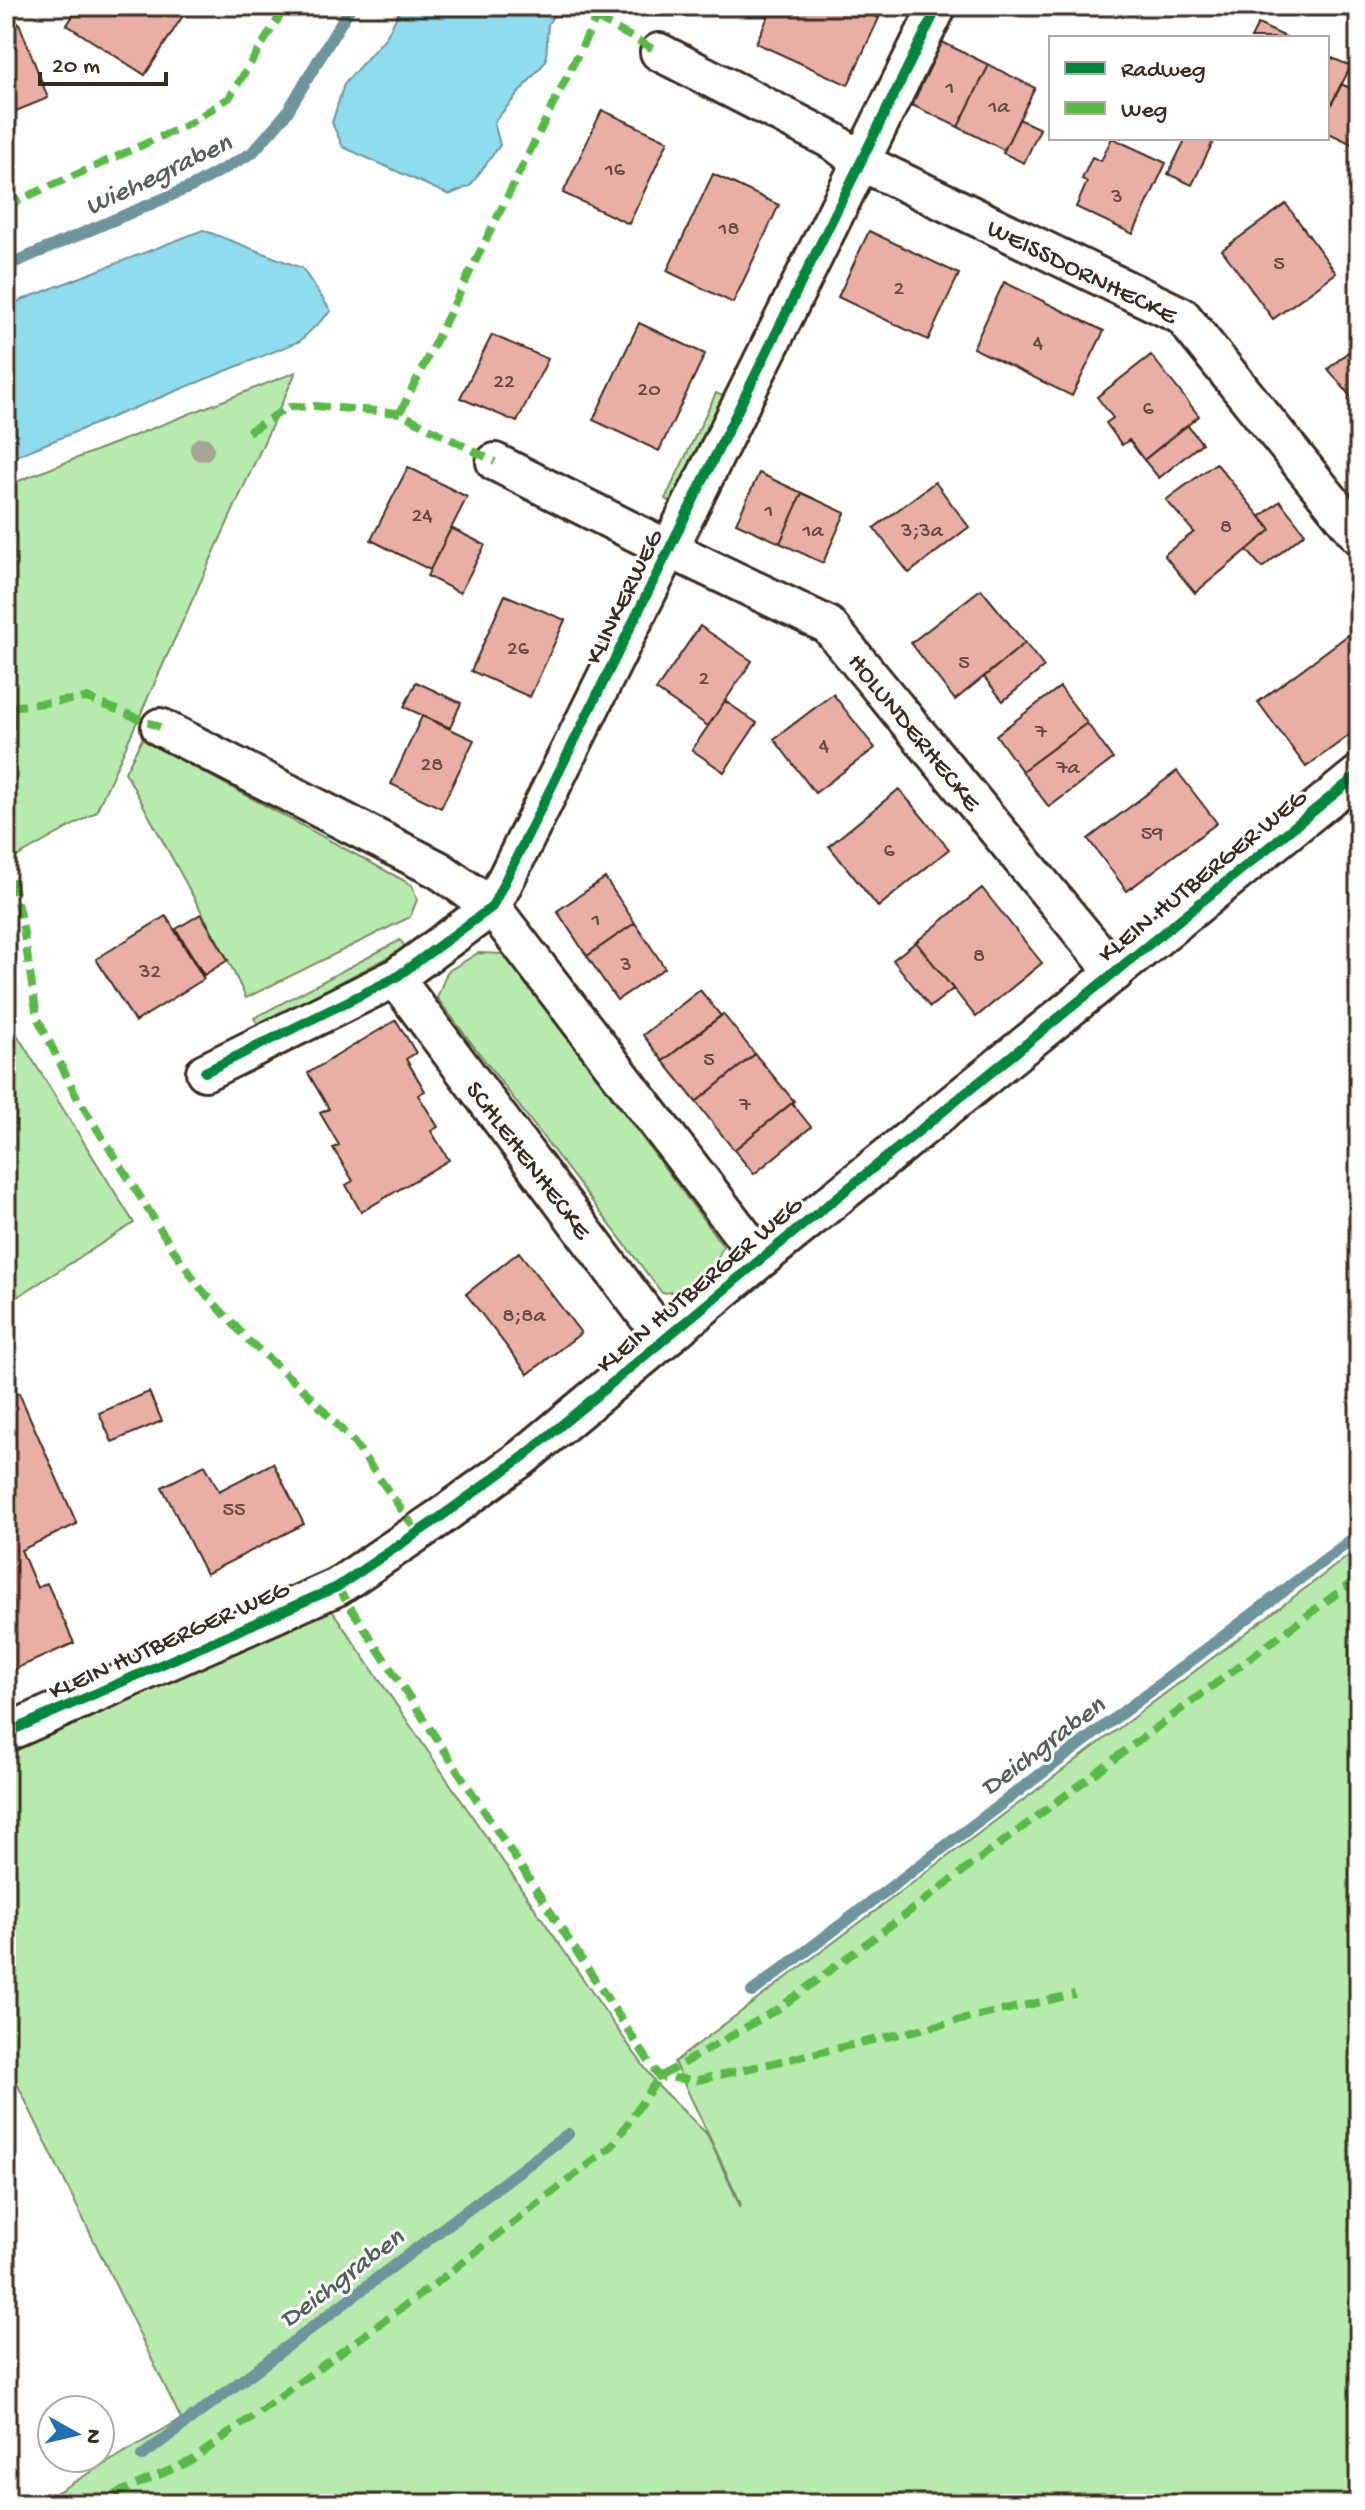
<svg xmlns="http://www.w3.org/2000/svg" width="1365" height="2510" viewBox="0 0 1365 2510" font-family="'Gochi Hand',sans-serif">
  <rect width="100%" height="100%" fill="#fff"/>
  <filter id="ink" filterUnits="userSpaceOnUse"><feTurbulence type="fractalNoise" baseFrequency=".0125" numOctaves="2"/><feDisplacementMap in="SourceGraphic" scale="16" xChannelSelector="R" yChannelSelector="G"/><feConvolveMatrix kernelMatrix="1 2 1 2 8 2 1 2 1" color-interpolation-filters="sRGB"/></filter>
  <g filter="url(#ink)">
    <path fill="#b7ebad" stroke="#798a66" stroke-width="2" d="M 296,372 L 96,812 L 6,863 L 6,486 Z
      M 716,393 L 727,398 L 675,504 L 665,499 Z
      M 142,739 L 412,885 L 417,900 L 410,917 L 246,998 L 228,960 L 125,772 Z
      M 400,940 L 406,948 L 259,1025 L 254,1018 Z
      M 478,953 L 505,954 L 723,1246 C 710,1280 699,1291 662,1293 L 437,998 L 447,972 Z
      M 6,1017 L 134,1223 L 6,1304 Z
      M 1359,1548 L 1359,2504 L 37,2504 L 181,2419 L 6,2061 L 6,1741 L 329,1606 L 613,2023 L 658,2086 L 707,2134 L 740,2206 L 741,2204 L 674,2062 Z"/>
    <path fill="#8fdcee" stroke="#6d959b" stroke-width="2" d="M 402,6 L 559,6 L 548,24 L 546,61 L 494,122 L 500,145 L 470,186 L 449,195 L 343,147 L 332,123 L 344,84 L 386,37 Z
      M 203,230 L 302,268 L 331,311 L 300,341 L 6,460 L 6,306 Z"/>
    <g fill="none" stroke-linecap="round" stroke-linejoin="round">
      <path stroke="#6d959b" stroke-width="12" d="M 6,266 L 193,186 L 252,153 L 286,114 L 351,6
        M 752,1992 L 1359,1534
        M 142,2456 L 568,2134"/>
    </g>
    <path fill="#e9afa5" stroke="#3b2a1e" stroke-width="2" d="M 79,6 L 189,6 L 145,75 L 67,25 Z
      M 773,6 L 854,6 L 879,18 L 848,85 L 756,43 Z
      M 19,23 L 48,98 L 6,115 L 6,29 Z
      M 1258,24 L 1288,38 L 1251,38 Z
      M 942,42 L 989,65 L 958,127 L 912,105 Z
      M 1327,56 L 1351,66 L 1327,113 Z
      M 989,65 L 1035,88 L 1004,150 L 958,127 Z
      M 1341,84 L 1359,92 L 1359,135 L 1354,145 L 1327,132 L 1327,113 Z
      M 602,110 L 668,141 L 629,224 L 563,193 Z
      M 1019,119 L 1040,129 L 1024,163 L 1003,153 Z
      M 1112,138 L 1166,163 L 1133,234 L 1076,207 L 1087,182 L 1082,179 L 1092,157 L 1101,161 Z
      M 1186,138 L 1215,138 L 1192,185 L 1168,174 Z
      M 713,174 L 779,205 L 733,303 L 667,271 Z
      M 1286,204 L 1336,273 L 1273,319 L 1222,250 Z
      M 869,231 L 959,274 L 928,340 L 838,297 Z
      M 1004,282 L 1104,331 L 1072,396 L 973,348 Z
      M 639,323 L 705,354 L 659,451 L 593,420 Z
      M 492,335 L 548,359 L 517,422 L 460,398 Z
      M 1359,343 L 1359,407 L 1328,369 Z
      M 1151,355 L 1199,416 L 1144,460 L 1129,440 L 1122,445 L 1106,423 L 1113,418 L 1097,397 Z
      M 1187,425 L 1202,443 L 1159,478 L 1144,460 Z
      M 1216,463 L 1271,530 L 1195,593 L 1164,555 L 1194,532 L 1166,500 Z
      M 408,467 L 467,497 L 430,570 L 371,540 Z
      M 759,473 L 802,493 L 780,543 L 736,523 Z
      M 935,482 L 969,527 L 909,573 L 874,528 Z
      M 802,493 L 845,513 L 823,563 L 780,543 Z
      M 1280,501 L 1305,533 L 1262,568 L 1247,550 L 1271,530 L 1260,517 Z
      M 451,528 L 485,545 L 460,593 L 427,576 Z
      M 981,589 L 1025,643 L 955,700 L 911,643 Z
      M 505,595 L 565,620 L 530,697 L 471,671 Z
      M 700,626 L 752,661 L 708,726 L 656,690 Z
      M 1351,633 L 1359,644 L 1359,728 L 1306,767 L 1258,702 Z
      M 1025,643 L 1044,667 L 1003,701 L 984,677 Z
      M 416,682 L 461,703 L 450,728 L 404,707 Z
      M 1060,687 L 1087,723 L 1022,771 L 996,735 Z
      M 833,694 L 875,748 L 815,793 L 774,739 Z
      M 725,701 L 757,723 L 724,772 L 692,750 Z
      M 422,716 L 474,740 L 441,808 L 391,784 Z
      M 1087,723 L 1113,759 L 1049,807 L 1022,771 Z
      M 1177,771 L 1217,823 L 1127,891 L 1088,839 Z
      M 899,789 L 949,849 L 878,907 L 829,846 Z
      M 605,878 L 635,923 L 587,956 L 557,911 Z
      M 982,888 L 1042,963 L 976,1017 L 916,942 Z
      M 201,914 L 228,960 L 204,975 L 176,929 Z
      M 166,916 L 204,979 L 135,1022 L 96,959 Z
      M 635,923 L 665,968 L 617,1000 L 587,956 Z
      M 916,942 L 953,989 L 930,1007 L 893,960 Z
      M 700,990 L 721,1016 L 663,1061 L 643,1035 Z
      M 723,1014 L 755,1054 L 696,1102 L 663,1061 Z
      M 396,1020 L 416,1053 L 406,1059 L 425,1091 L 418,1095 L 438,1127 L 431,1131 L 449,1160 L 361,1212 L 346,1185 L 353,1181 L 333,1148 L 339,1145 L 320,1113 L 329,1109 L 308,1073 Z
      M 755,1054 L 794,1101 L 734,1150 L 696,1102 Z
      M 792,1103 L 811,1127 L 754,1174 L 734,1150 Z
      M 519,1252 L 581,1333 L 528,1374 L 466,1294 Z
      M 149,1392 L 162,1421 L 112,1442 L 99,1413 Z
      M 19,1393 L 77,1524 L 21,1550 L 37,1588 L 47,1583 L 74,1643 L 6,1673 L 6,1398 Z
      M 273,1463 L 304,1524 L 206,1574 L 162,1487 L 205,1465 L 219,1491 Z"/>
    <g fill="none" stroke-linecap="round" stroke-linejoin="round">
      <defs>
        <path id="street" d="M 659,52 L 833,141 L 861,162 L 1182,316 L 1359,536
          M 495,462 L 638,534 L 828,625 L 1115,973
          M 160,727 L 439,870 L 492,907 L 761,1259
          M 395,978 L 664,1339
          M 205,1072 L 395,978 L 492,907 L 938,6
          M 6,1733 L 337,1587 L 439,1518 L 523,1457 L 761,1259 L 1359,774"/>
      </defs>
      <use href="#street" stroke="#3b2a1e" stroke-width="42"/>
      <use href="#street" stroke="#fff" stroke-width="36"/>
      <path stroke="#58b947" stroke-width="8" stroke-dasharray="16 8" stroke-linecap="butt" d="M 596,18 L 659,52
        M 6,206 L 185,126 L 229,98 L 286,6
        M 400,413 L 602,6
        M 248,432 L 289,407 L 315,406 L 400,413 L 495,462
        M 6,689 L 13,723 L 6,758
        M 9,707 L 87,698 L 160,727
        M 6,855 L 23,928 L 37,1017 L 77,1097 L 173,1249 L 201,1289 L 250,1342 L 307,1393 L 355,1444 L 418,1533
        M 337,1587 L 659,2077 L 698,2080 L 1075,1994
        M 92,2504 L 191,2461 L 436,2283 L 613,2145 L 659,2077 L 778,2009 L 1359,1577"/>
      <defs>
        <path id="cycleway" d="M 205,1072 L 395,978 L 492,907 L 938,6
          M 6,1733 L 337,1587 L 439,1518 L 523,1457 L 761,1259 L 1359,774"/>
      </defs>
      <use href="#cycleway" stroke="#fff" stroke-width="15"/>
      <use href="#cycleway" stroke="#00873e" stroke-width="10"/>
    </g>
    <circle fill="#a4a497" cx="202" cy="449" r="12"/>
  </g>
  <g text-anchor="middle" stroke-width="6" stroke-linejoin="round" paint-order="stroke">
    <g font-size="22" fill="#664b40">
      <text x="950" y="93">1</text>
      <text x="999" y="112">1a</text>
      <text x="615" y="175">16</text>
      <text x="1117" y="202">3</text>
      <text x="729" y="234">18</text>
      <text x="1279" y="269">5</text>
      <text x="899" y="294">2</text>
      <text x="1038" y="348">4</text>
      <text x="504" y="387">22</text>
      <text x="649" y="395">20</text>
      <text x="1148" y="414">6</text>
      <text x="769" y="516">1</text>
      <text x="422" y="521">24</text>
      <text x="1226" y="532">8</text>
      <text x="813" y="536">1a</text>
      <text x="922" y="536">3;3a</text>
      <text x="518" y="654">26</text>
      <text x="964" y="668">5</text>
      <text x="704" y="684">2</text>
      <text x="1041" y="737">7</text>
      <text x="824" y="751">4</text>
      <text x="432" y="770">28</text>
      <text x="1068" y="773">7a</text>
      <text x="1152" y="839">59</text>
      <text x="889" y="856">6</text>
      <text x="596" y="925">1</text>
      <text x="979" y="961">8</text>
      <text x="626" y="970">3</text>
      <text x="150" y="977">32</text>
      <text x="709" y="1065">5</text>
      <text x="745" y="1110">7</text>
      <text x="524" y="1321">8;8a</text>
      <text x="234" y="1515">55</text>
    </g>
    <g font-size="26" fill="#3b2a1e" stroke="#fff">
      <text transform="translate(1083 270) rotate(26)" y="9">WEISSDORNHECKE</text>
      <text transform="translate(622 596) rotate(-64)" y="9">KLINKERWEG</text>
      <text transform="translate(916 731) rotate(51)" y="9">HOLUNDERHECKE</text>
      <text transform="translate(1201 874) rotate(-39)" y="9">KLEIN HUTBERGER WEG</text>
      <text transform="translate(530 1159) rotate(53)" y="9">SCHLEHENHECKE</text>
      <text transform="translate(698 1283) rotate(-40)" y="9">KLEIN HUTBERGER WEG</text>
      <text transform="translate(168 1638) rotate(-24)" y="9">KLEIN HUTBERGER WEG</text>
    </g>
    <g font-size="28" font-style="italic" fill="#545f5c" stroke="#fff">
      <text transform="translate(157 172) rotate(-25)" y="10">Wiehegraben</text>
      <text transform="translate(1041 1744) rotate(-37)" y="10">Deichgraben</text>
      <text transform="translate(340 2276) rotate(-37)" y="10">Deichgraben</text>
    </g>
  </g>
  <rect width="1365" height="2510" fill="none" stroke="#fff" stroke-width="32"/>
  <rect x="16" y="16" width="1333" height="2478" fill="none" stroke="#3b2a1e" stroke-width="3" filter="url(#ink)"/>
  <rect x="1049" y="36" width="280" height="104" fill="#ffffff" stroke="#b1aaa5" stroke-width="2"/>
  <rect x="1065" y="62" width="40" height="12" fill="#00873e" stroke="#b1aaa5" stroke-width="2"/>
  <text x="1121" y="76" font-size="24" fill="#3b2a1e">Radweg</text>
  <rect x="1065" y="102" width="40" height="12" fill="#58b947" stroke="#b1aaa5" stroke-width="2"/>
  <text x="1121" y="116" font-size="24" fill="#3b2a1e">Weg</text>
  <g transform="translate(76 2434) rotate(98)"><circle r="38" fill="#ffffff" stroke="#b1aaa5" stroke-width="2"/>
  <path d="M0-6L14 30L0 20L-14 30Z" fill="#1f6fb2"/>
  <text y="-12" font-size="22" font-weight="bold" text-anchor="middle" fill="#3b2a1e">N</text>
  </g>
  <path d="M40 72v12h126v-12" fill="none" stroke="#3b2a1e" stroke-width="4"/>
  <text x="52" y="72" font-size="24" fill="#3b2a1e" stroke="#ffffff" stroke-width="6" paint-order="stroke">20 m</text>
</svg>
